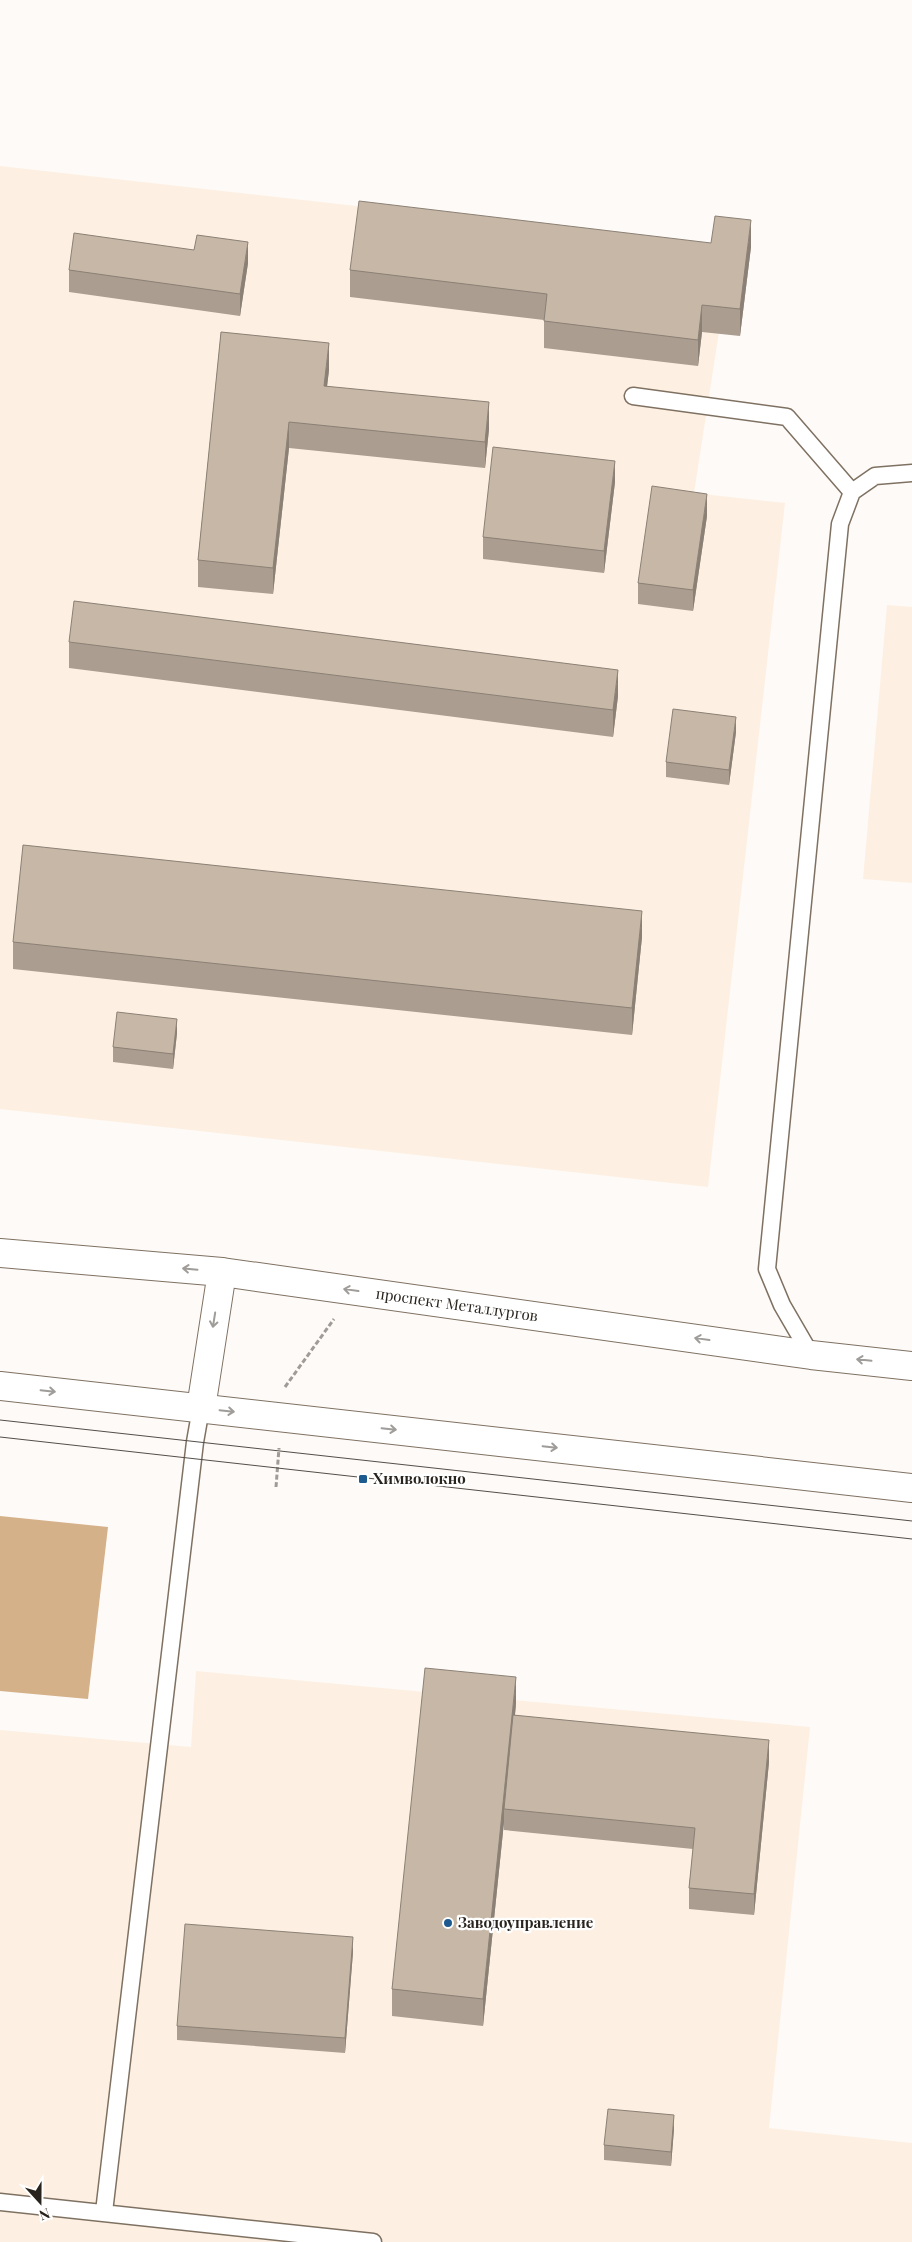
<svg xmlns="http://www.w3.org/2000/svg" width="912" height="2242" viewBox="0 0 912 2242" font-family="'Playfair Display',serif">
  <rect width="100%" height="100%" fill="#fefaf7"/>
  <path fill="#fdf0e2" d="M 0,166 L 732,248 L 694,493 L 785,503 L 708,1187 L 0,1109 Z
    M 887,605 L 912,607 L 912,883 L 863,879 Z
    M 196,1671 L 810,1727 L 769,2128 L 912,2143 L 912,2242 L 0,2242 L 0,1730 L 191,1747 Z"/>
  <path fill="#d5b18a" d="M 0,1516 L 108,1527 L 88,1699 L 0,1691 Z"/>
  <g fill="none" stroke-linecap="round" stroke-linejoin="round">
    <defs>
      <path id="service" d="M 633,396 L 787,417 L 852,492
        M 811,1355 L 782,1305 L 767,1269 L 840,524 L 852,492 L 875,476 L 912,473
        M 0,2202 L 373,2242
        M 104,2212 L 195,1442 L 201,1408"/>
      <g id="tertiary">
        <path id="s1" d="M 0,1253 L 222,1272 L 811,1355 L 912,1366"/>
        <path d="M 0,1386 L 912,1488"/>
        <path d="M 201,1408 L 222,1272"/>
      </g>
    </defs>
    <use href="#service" stroke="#7f7162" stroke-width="19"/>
    <use href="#tertiary" stroke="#7f7162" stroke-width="30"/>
    <path stroke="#a09b97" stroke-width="3" stroke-dasharray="5 2.5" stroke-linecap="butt" d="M 285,1387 L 334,1319
      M 276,1487 L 279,1448"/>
    <use href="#service" stroke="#fff" stroke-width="16"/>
    <use href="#tertiary" stroke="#fff" stroke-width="28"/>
    <path stroke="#544e49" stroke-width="1" d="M 0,1420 L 912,1521
      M 0,1437 L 912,1539"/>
  </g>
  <path fill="#ab9d90" d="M 711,243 L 751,247 L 740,336 L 702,332 L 698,366 L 544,348 L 544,320 L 350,297 L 350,270 Z
    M 248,263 L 240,316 L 69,292 L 69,270 Z
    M 221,332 L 329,370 L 327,386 L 489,429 L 485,468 L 289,448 L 273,594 L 198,587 L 198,560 Z
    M 615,482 L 604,573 L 483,559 L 483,537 Z
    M 707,516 L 693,611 L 638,604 L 638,583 Z
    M 69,642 L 618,696 L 613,737 L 69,668 Z
    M 736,732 L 729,785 L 666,777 L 666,762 Z
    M 642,937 L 632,1035 L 13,969 L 13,942 Z
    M 177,1033 L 173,1069 L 113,1062 L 113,1047 Z
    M 516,1704 L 515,1715 L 769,1762 L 754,1915 L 689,1909 L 689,1888 L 693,1849 L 504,1830 L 504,1822 L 483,2026 L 392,2016 L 392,1989 Z
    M 353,1952 L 345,2053 L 177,2040 L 177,2026 Z
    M 674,2129 L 671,2166 L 604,2160 L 604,2145 Z"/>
  <path fill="#8b8075" d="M 751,220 L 751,247 L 740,336 L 740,309 Z
    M 248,242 L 248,263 L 240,316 L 240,294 Z
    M 702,305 L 702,332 L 698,366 L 698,340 Z
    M 329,343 L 329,370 L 324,412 L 324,386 Z
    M 489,402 L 489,429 L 485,468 L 485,442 Z
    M 289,422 L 289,448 L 273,594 L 273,568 Z
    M 615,461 L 615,482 L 604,573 L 604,551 Z
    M 707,494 L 707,516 L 693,611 L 693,590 Z
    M 618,670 L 618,696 L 613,737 L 613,710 Z
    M 736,717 L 736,732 L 729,785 L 729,770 Z
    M 642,911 L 642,937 L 632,1035 L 632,1008 Z
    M 177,1019 L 177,1033 L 173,1069 L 173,1054 Z
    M 516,1677 L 516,1704 L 505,1809 L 504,1809 L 504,1822 L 483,2026 L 483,1999 Z
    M 769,1740 L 769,1762 L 754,1915 L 754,1894 Z
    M 353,1937 L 353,1952 L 345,2053 L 345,2038 Z
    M 674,2115 L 674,2129 L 671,2166 L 671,2152 Z"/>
  <path fill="#c7b7a7" stroke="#8b8075" d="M 359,201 L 711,243 L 715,216 L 751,220 L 740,309 L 702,305 L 698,340 L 544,321 L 547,294 L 350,270 Z
    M 74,233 L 194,250 L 197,235 L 248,242 L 240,294 L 69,270 Z
    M 221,332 L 329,343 L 324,386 L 489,402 L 485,442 L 289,422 L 273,568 L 198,560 Z
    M 493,447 L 615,461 L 604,551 L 483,537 Z
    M 652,486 L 707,494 L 693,590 L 638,583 Z
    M 74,601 L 618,670 L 613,710 L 69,642 Z
    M 673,709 L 736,717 L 729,770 L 666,762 Z
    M 23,845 L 642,911 L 632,1008 L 13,942 Z
    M 117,1012 L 177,1019 L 173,1054 L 113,1047 Z
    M 425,1668 L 516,1677 L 483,1999 L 392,1989 Z
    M 513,1715 L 769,1740 L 754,1894 L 689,1888 L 695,1828 L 504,1809 Z
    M 185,1924 L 353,1937 L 345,2038 L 177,2026 Z
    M 608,2109 L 674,2115 L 671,2152 L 604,2145 Z"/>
  <defs><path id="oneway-shaft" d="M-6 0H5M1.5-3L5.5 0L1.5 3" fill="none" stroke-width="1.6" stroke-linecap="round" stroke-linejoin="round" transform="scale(1.25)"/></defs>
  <g stroke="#9f9c99">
    <use href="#oneway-shaft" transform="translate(190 1269) rotate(-175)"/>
    <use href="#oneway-shaft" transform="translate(351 1290) rotate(-172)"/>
    <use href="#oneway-shaft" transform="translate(214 1320) rotate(99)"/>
    <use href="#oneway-shaft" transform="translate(702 1339) rotate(-172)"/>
    <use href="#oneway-shaft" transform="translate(864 1360) rotate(-174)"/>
    <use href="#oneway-shaft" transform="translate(48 1391) rotate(6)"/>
    <use href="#oneway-shaft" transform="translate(227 1411) rotate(6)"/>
    <use href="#oneway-shaft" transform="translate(389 1429) rotate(6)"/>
    <use href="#oneway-shaft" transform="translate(550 1447) rotate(6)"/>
  </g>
  <g fill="#1c5a90" stroke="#fff" stroke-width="2">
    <rect x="358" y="1474" width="10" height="10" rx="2.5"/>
    <circle cx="448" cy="1923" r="5"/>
  </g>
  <g text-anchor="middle" stroke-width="4.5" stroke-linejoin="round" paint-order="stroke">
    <g font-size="15" fill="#29231d" stroke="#fff">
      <text dy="5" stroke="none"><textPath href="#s1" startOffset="460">проспект Металлургов</textPath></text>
    </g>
    <g font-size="15" font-weight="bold" fill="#29231d" stroke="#fff" text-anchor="start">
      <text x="373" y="1484">Химволокно</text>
      <text x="458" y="1928">Заводоуправление</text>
    </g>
  </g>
  <g transform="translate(40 2202) rotate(159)" stroke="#ffffff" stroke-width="4" paint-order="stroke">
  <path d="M0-4L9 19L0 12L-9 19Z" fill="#29231d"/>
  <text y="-8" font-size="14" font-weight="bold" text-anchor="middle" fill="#29231d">N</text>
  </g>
</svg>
